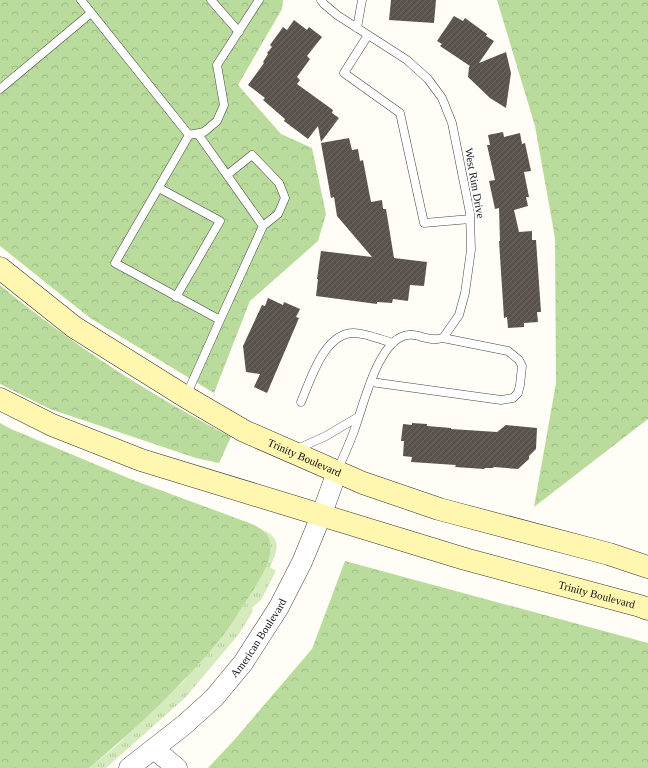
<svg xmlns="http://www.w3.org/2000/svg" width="648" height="768" viewBox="0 0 648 768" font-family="Georgia,serif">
  <defs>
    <pattern id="grass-tufts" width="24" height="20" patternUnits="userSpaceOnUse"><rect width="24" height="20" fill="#d5ebbd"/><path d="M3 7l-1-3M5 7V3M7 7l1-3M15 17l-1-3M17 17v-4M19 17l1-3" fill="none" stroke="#b6c8a1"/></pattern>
    <pattern id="forest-crowns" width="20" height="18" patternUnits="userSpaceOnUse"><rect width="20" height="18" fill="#b9dc9c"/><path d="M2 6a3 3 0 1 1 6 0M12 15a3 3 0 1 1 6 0" fill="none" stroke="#9ebc85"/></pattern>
    <pattern id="building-hatch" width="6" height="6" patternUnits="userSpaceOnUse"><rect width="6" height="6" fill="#5a524d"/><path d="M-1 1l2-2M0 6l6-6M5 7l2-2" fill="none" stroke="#6d6662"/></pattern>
  </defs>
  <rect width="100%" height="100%" fill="#fffdf5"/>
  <path fill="url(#grass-tufts)" d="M 264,530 C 283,540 277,551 270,567 L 276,571 L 261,600 L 252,608 L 253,611 L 239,634 L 185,698 L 106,768 L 89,768 L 115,747 L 184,681 L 266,566 C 272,549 272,546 264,530 Z"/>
  <path fill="url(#forest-crowns)" d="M 0,0 L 283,0 L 282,9 L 238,85 L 281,134 L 312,148 L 326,214 L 318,241 L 250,301 L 214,393 L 90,318 L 0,246 Z
    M 497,0 L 648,0 L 648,419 L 534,507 L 556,383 L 555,238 L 535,126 Z
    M 0,285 C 71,344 149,394 231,437 L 219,463 L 196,458 L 50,409 L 0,384 Z
    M 0,423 L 11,429 L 133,480 L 252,524 C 260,528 268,532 270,542 C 274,560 257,584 248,598 C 239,611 231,626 221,638 C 182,686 137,728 89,768 L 0,768 Z
    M 345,561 L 648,643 L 648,768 L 208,768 L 235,739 L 312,649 Z"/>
  <path fill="url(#building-hatch)" d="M 391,0 L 436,0 L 434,23 L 389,20 Z
    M 454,16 L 463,21 L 465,18 L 487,34 L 486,36 L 494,41 L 479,63 L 506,52 L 511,73 L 506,108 L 490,98 L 468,77 L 469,67 L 470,66 L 440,46 L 442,44 L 437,41 Z
    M 294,20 L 307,30 L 309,27 L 322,37 L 307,56 L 310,59 L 297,77 L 300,80 L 297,84 L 333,110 L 332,113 L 339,118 L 321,142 L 318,126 L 308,139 L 284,121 L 285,119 L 263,100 L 265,98 L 248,85 L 264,63 L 263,62 L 268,54 L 267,53 L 272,47 L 270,45 L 283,27 L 287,30 Z
    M 503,132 L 504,137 L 520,133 L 522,144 L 525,143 L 531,171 L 524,172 L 529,197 L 526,197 L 528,206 L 514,210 L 519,232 L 532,231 L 532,240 L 536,240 L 541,312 L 537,312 L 538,322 L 524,323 L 524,327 L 508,328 L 507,317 L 504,318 L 499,241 L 500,241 L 499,208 L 495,209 L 489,181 L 495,180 L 487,145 L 490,145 L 488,135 Z
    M 349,138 L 352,150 L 358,149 L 360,161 L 363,160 L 371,202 L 382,200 L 383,209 L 386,209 L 394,258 L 427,262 L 424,286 L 410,285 L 408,301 L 393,299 L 392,303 L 377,302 L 377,304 L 316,296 L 318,279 L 317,279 L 321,251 L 372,257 L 337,216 L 334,197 L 331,198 L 321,143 Z
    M 268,298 L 283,305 L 284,302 L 300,309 L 296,317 L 299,318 L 267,393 L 254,387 L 260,374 L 246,372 L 243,346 L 262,305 L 265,306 Z
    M 412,423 L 427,424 L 427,426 L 451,428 L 451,429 L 497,432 L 506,425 L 537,428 L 536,449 L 529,456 L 529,459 L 518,469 L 494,467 L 493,468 L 485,468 L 484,469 L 455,467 L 456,465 L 411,462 L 412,457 L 403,456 L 404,441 L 401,441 L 403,424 L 412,425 Z"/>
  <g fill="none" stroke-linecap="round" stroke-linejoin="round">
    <defs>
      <path id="service" d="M 81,0 L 189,135 L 204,132 L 217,121 L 224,105 L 217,65 L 259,0
        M 211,0 L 239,32
        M 321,0 L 324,4 L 337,15 L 407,60 L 428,79 L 442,98 L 452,123 L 470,213 L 471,250 L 465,293 L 459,315 L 443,338 C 440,338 437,340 434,339 C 422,339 413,331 401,337 C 376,349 363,407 354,431 C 349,445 343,458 337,471
        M 357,28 L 362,0
        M 368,35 L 344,73 L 400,113 L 424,223 L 470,219
        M 0,89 L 91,13
        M 198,134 L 263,226 L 278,214 L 285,198 L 279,183 L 252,155 L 227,175
        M 189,135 L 115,263 L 220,320 L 263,226
        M 159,188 L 220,221 L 176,297
        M 371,382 L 501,400 L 513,398 L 518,393 L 520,385 L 522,366 L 519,360 L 508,351 L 443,338
        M 186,396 L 220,320
        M 301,402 C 311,379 324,333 354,333 C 365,333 382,340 393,343
        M 295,450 L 326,436 L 358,417"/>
      <g id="tertiary">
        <path d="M 154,749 L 177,768"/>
        <path id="s1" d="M 129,768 L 184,725 L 214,698 L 243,663 L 279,607 L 302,562 L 321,516 L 337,472"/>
      </g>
      <g id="secondary">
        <path id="s2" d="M 0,268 L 74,327 L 186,397 L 244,431 L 363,483 L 439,509 L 609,554 L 648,567"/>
        <path id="s3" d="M 0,399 L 52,425 L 141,460 L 465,559 L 640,606 L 648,609"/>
      </g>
    </defs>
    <use href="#service" stroke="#444" stroke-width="9"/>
    <use href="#tertiary" stroke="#444" stroke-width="21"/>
    <use href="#secondary" stroke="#333" stroke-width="23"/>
    <use href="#service" stroke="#fff" stroke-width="8"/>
    <use href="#tertiary" stroke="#fff" stroke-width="20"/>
    <use href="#secondary" stroke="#fff6b0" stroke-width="22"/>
  </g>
  <g text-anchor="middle" stroke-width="4" stroke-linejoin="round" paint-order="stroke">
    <g font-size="11" fill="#111" stroke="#fff">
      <text transform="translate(475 183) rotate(80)" y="4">West Rim Drive</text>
      <text dy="4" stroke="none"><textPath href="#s2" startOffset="360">Trinity Boulevard</textPath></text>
      <text dy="4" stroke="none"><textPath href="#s3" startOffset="629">Trinity Boulevard</textPath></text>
      <text dy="4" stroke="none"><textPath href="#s1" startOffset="185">American Boulevard</textPath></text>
    </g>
  </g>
</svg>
